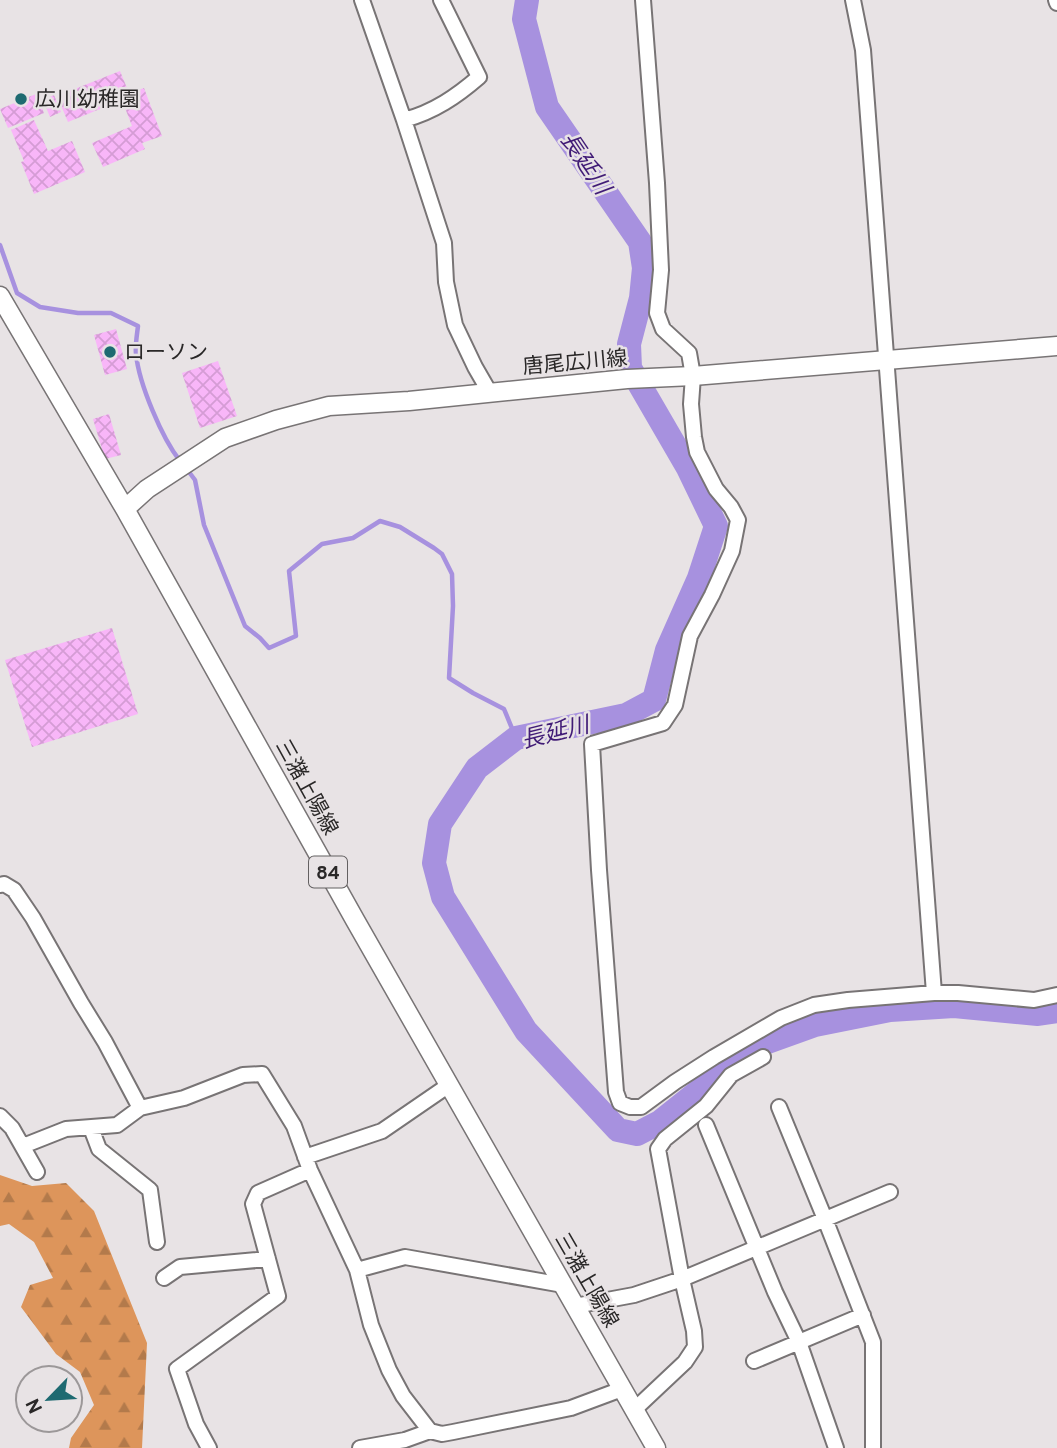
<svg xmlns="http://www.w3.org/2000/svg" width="1057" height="1448" viewBox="0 0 1057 1448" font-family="Overpass,'Noto Sans JP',sans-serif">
  <defs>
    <pattern id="forest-firs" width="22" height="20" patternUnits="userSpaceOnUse" patternTransform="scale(1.75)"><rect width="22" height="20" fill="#dd955b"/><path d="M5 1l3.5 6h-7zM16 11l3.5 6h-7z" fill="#b37a4b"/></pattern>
    <pattern id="building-cross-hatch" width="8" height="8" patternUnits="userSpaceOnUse" patternTransform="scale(1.75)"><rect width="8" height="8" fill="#f8b6f8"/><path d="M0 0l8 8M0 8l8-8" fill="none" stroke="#d59cd5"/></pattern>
  </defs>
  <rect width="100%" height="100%" fill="#e8e3e5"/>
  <path fill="url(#forest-firs)" d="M 0,1175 L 32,1186 L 66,1183 L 94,1211 L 147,1343 L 142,1448 L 69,1448 L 71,1438 L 94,1405 L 80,1372 L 56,1354 L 21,1307 L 30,1285 L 53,1278 L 34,1242 L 9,1224 L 0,1226 Z"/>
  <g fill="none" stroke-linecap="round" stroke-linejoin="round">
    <path stroke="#a791df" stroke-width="4.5" d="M 0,245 L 17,293 L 40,307 L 78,313 L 111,313 L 138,326 C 137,335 135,345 136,354 C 139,384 162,438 180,461
      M 186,468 L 195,480 L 204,525 L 245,626 L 260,638 L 269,648 L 296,636 L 289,571 L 322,544 L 353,538 L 380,521 L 400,527 L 434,548 L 442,554 L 452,574 L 453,606 L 449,678 L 473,693 L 504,709 L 516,738"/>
    <path stroke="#a791df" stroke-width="24" d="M 527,0 L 524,19 L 547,107 L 640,242 L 644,268 L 641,298 L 629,344 L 630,368 L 688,468 L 716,526 L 699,578 L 667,650 L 654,700 L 626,715 L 516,738 L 477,768 L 440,824 L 434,863 L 443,897 L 526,1031 L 618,1130 L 637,1134 L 660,1122 L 754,1047 L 815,1025 L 890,1010 L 954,1006 L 1038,1014 L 1057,1011"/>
  </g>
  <path fill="url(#building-cross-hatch)" d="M 120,71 L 129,93 L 144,88 L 162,136 L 142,143 L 145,149 L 103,167 L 92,143 L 132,126 L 122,100 L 68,122 L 57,96 Z
    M 36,94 L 44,113 L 8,128 L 0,109 Z
    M 54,95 L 61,112 L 50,117 L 43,100 Z
    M 34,120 L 48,151 L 72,141 L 85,172 L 34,194 L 21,162 L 24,161 L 11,130 Z
    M 116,329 L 127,369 L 105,375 L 94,335 Z
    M 218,361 L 237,416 L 200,428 L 182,373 Z
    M 109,414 L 121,455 L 105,459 L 93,419 Z
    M 112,628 L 138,714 L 32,747 L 5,660 Z"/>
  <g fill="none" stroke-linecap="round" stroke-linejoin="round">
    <defs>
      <path id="minor" d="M 362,0 L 404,120 L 444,243 L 446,282 L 455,325 L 475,367 L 490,393
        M 643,0 L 657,183 L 661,270 L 657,313 L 663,329 L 689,353 L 693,376 L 691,404 L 694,437 L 697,452 L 716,489 L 731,507 L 738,520 L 732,551 L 712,595 L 690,636 L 675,705 L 663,723 L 592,744 L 599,870 L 616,1092 L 620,1103 L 630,1107 L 641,1107 L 675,1082 L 714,1057 L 781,1018 L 814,1005 L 848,1000 L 934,993 L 958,993 L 1034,1000 L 1057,995
        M 853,0 L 863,50 L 934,993
        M 1056,0 L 1057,3
        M 404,120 C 434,112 457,96 479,77 L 441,0
        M 0,885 L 4,884 L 14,890 L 33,918 L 81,1003 L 105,1042 L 140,1108
        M 779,1107 L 825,1219 L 873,1342 L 873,1448
        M 0,1116 L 12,1128 L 37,1172
        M 706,1125 L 775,1292 L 799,1342 L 836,1448
        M 91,1128 L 99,1149 L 150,1190 L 157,1242
        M 23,1146 L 66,1129 L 117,1125 L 140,1108 L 184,1098 L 243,1075 L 262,1074 L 294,1126 L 310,1170 L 357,1270 L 371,1325 L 389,1370 L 403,1396 L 430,1431 L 442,1434 L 453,1432 L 571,1408 L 622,1389
        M 305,1157 L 382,1131 L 449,1085
        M 357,1270 L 405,1257 L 563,1285
        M 164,1278 L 180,1267 L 268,1259
        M 575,1306 L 634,1295 L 682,1279 L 890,1192
        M 754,1361 L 863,1315
        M 634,1410 L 685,1362 L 695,1347 L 694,1331 L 682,1279 L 658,1149 L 665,1139 L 706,1106 L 731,1075 L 763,1057
        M 209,1448 L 196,1424 L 177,1369 L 278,1296 L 253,1204 L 258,1193 L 310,1170
        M 360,1448 L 405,1440 L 430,1431"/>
      <path id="major" d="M 0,296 L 125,509 L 355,920 L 656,1448
        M 125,509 L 147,489 L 225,438 L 276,420 L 329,406 L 409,401 L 627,379 L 693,376 L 1057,346"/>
    </defs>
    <use href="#minor" stroke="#787475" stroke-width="18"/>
    <use href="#major" stroke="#787475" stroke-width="21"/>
    <use href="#minor" stroke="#fff" stroke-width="14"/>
    <use href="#major" stroke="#fff" stroke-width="18"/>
  </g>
  <g fill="#1e6a71" stroke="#e8e3e5" stroke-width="2.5">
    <circle cx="21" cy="99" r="7"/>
    <circle cx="110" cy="352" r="7"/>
  </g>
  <g text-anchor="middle" stroke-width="5" stroke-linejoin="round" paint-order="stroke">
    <rect fill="#e8e3e5" stroke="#636061" stroke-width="2" x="309" y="856.5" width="38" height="31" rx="5"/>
    <g font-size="19" font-weight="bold" fill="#2a2828">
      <text x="328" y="879">84</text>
    </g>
    <g font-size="21" fill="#2a2828" stroke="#e8e3e5" text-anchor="start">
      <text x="35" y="106">広川幼稚園</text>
      <text x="124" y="359">ローソン</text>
    </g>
    <g font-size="21" fill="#2a2828" stroke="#e8e3e5">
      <text transform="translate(575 362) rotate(-5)" y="7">唐尾広川線</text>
      <text transform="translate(307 787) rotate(61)" y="7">三潴上陽線</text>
      <text transform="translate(587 1280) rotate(60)" y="7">三潴上陽線</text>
    </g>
    <g font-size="23" font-style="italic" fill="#401b76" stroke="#e8e3e5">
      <text transform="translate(586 163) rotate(56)" y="8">長延川</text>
      <text transform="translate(555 732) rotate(-14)" y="8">長延川</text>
    </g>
  </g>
  <g transform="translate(49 1399) rotate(245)"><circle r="33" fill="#e8e3e5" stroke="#9c9899" stroke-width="2"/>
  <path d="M0-5L12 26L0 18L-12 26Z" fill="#1e6a71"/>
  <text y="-10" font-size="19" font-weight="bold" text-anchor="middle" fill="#2a2828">N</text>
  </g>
</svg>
